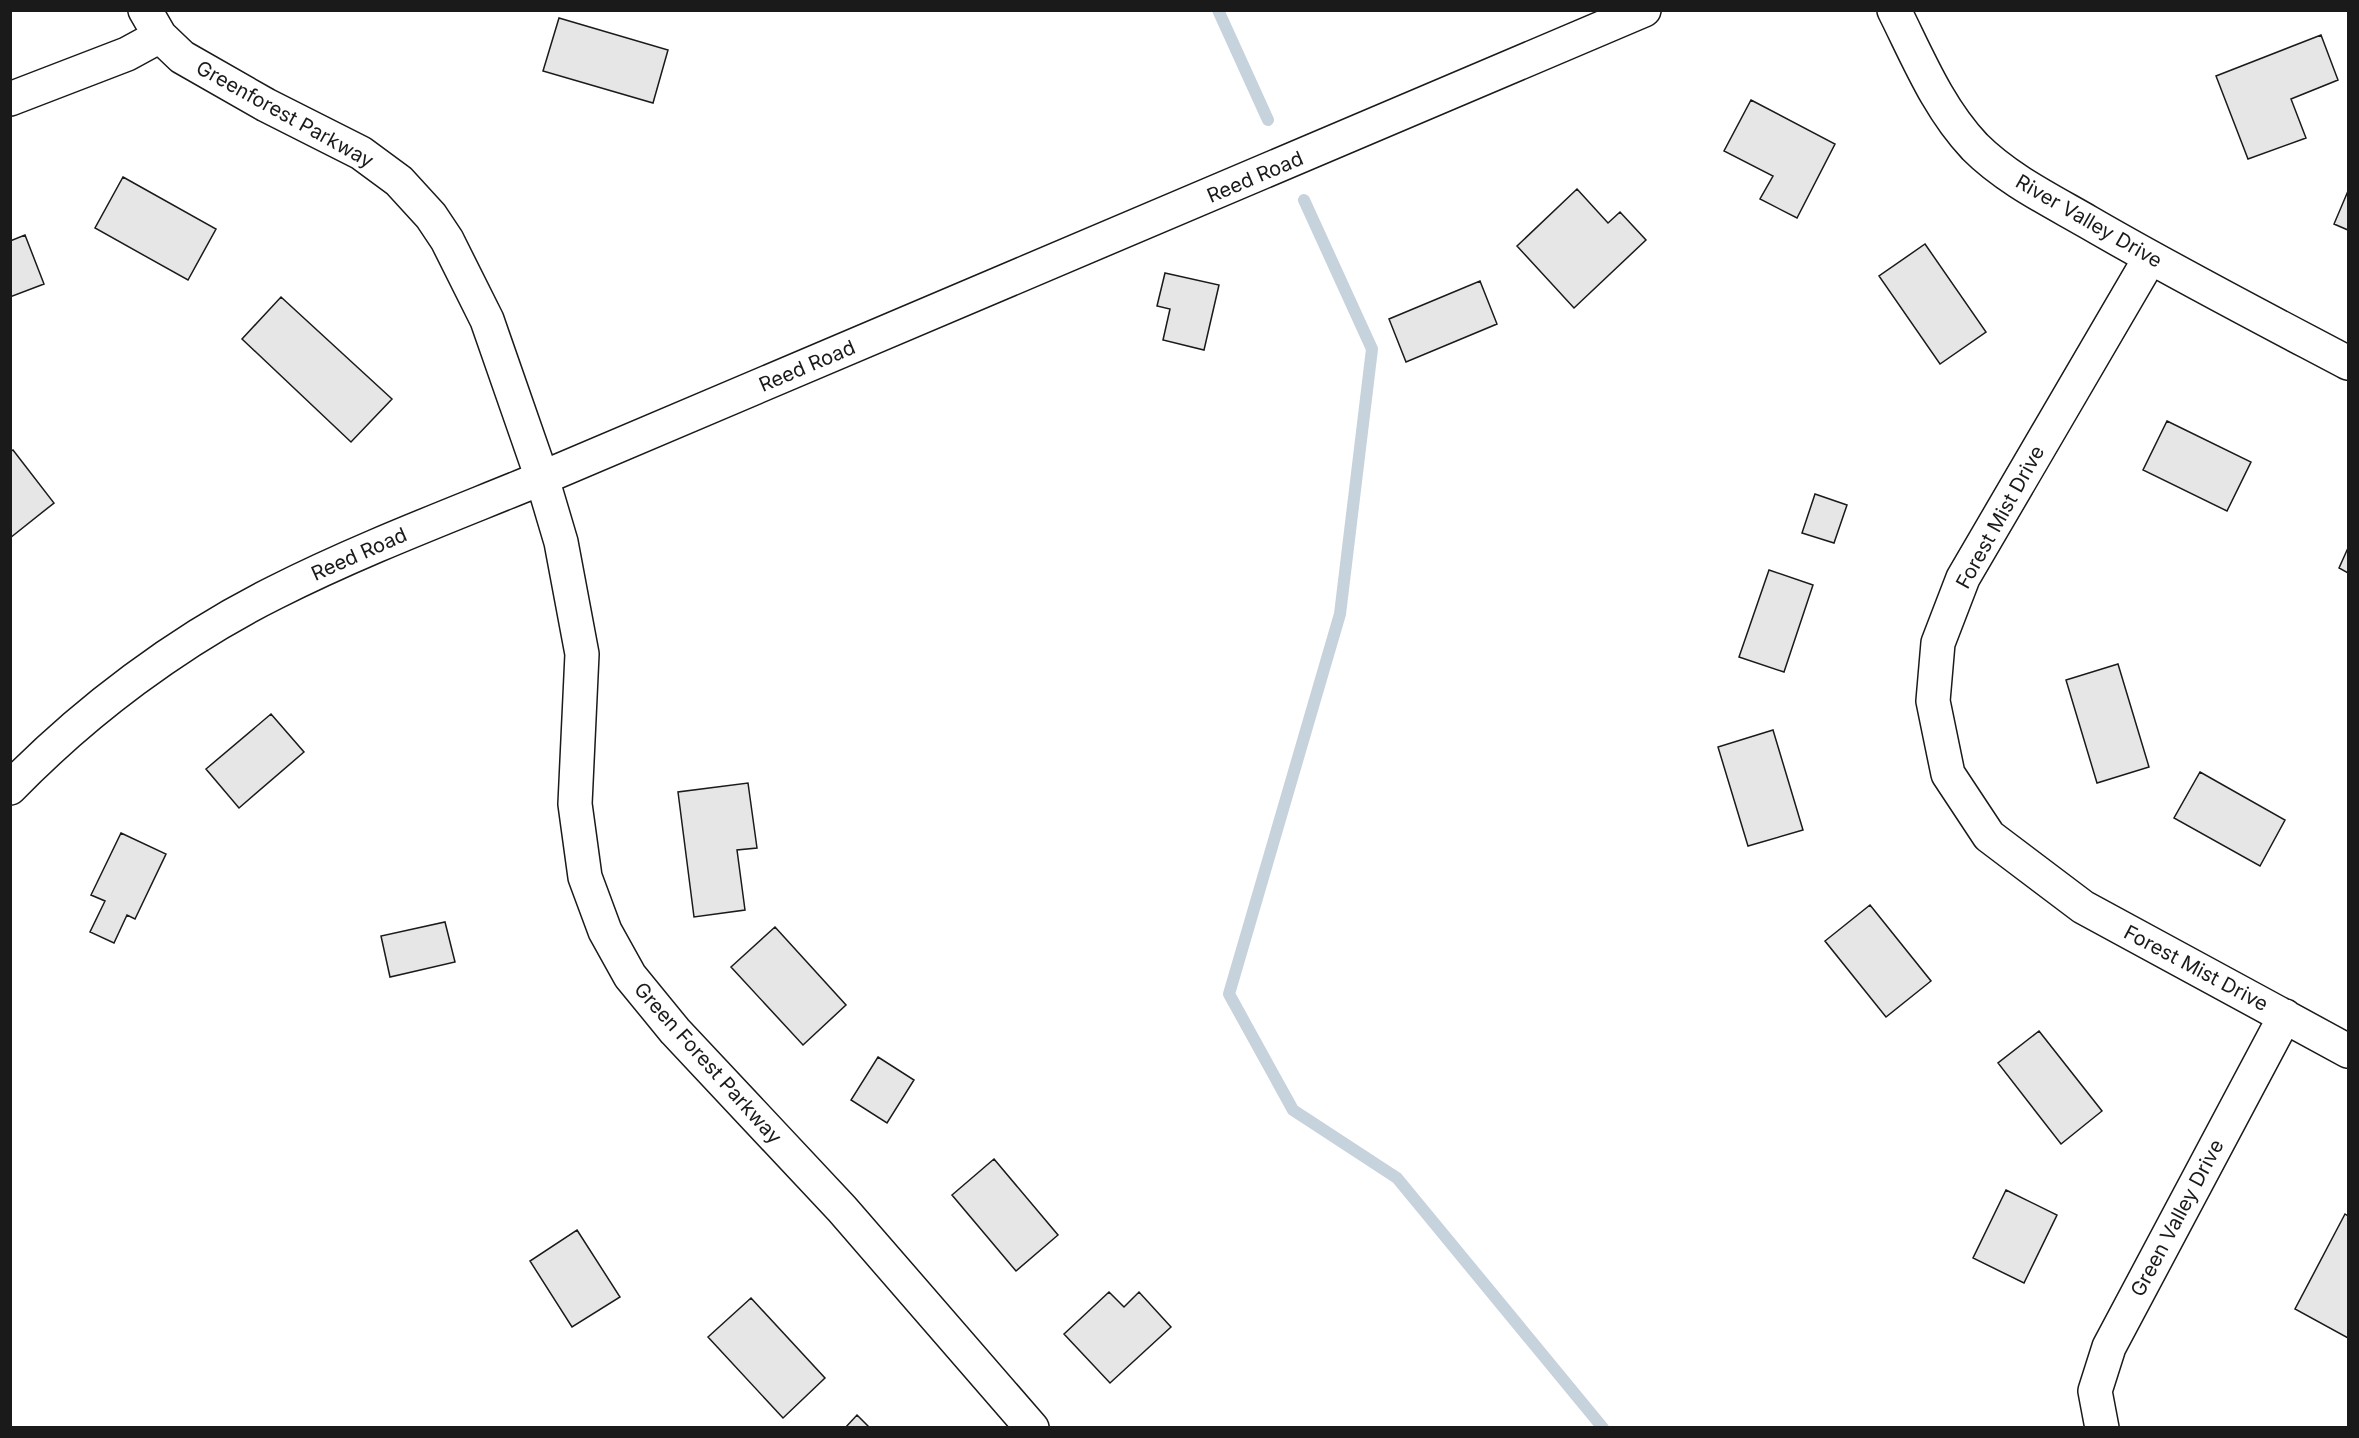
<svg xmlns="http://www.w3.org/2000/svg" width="2359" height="1438" viewBox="0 0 2359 1438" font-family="Inter,sans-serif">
  <rect width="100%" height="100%" fill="#fff"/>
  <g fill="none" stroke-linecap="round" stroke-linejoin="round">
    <path stroke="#c6d2dc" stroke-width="12" d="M 1218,10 L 1268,120
      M 1304,200 L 1372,349 L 1340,614 L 1229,994 L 1293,1110 L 1397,1178 L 1603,1428"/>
  </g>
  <path fill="#e6e6e6" stroke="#1a1a1a" stroke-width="1.5" d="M 559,18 L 668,50 L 653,103 L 543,71 Z
    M 2321,35 L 2338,80 L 2291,99 L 2306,138 L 2248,159 L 2216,76 Z
    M 1751,100 L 1835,144 L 1797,218 L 1760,199 L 1773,176 L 1724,151 Z
    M 123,177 L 216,229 L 188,280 L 95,228 Z
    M 1577,189 L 1608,223 L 1620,212 L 1646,240 L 1574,308 L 1517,246 Z
    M 2348,191 L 2348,230 L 2334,224 Z
    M 25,235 L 44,284 L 10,297 L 10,241 Z
    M 1925,244 L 1986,332 L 1940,364 L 1879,276 Z
    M 1165,273 L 1219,285 L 1204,350 L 1163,340 L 1170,309 L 1157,306 Z
    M 1480,281 L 1497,324 L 1406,362 L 1389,319 Z
    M 281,297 L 392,399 L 351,442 L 242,339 Z
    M 2167,421 L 2251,462 L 2227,511 L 2143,470 Z
    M 13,450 L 54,503 L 10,538 L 10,452 Z
    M 1815,494 L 1847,505 L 1834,543 L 1802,533 Z
    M 2348,548 L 2348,573 L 2339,568 Z
    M 1769,570 L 1813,585 L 1784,672 L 1739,657 Z
    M 2118,664 L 2149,767 L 2097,783 L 2066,680 Z
    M 271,714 L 304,752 L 239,808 L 206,769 Z
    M 1773,730 L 1803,830 L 1748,846 L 1718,747 Z
    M 2200,772 L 2285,820 L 2260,866 L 2174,818 Z
    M 748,783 L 757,848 L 737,850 L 745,910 L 694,917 L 678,792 Z
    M 121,833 L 166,854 L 135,919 L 127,915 L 114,943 L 90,932 L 105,901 L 91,895 Z
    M 1870,905 L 1931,981 L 1886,1017 L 1825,941 Z
    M 445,922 L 455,962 L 390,977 L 381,936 Z
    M 775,927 L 846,1005 L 803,1045 L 731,967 Z
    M 2039,1031 L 2102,1111 L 2061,1144 L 1998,1063 Z
    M 878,1057 L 914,1080 L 887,1123 L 851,1100 Z
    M 994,1159 L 1058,1235 L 1016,1271 L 952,1195 Z
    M 2006,1190 L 2057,1215 L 2024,1283 L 1973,1258 Z
    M 2345,1214 L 2348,1216 L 2348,1338 L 2295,1309 Z
    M 577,1230 L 620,1297 L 572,1327 L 530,1261 Z
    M 1109,1292 L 1124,1307 L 1139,1292 L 1171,1327 L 1110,1383 L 1064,1334 Z
    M 751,1298 L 825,1378 L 783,1418 L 708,1337 Z
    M 857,1415 L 870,1428 L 845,1428 Z"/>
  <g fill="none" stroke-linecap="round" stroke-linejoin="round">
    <defs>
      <path id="minor" d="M 145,10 L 160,36 L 182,57 L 266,105 L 361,153 L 399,181 L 431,216 L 447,240 L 487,320 L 542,478 L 561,542 L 582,654 L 575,804 L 585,877 L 605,931 L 630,976 L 675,1031 L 842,1209 L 1032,1428
        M 1894,10 C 1918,58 1938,108 1975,147 C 2007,179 2050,200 2088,222 C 2174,272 2261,317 2348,363
        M 10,99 L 127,54 L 160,36
        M 2150,258 L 1963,578 L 1938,643 L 1933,701 L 1948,774 L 1989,836 L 2083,907 L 2348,1051
        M 10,788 C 85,711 178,641 274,593 C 361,549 452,515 542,478 L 1644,10
        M 2102,1428 L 2095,1391 L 2109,1347 L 2285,1016"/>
    </defs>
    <use href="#minor" stroke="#1a1a1a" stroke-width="36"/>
    <use href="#minor" stroke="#fff" stroke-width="33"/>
  </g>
  <g text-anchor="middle" stroke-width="4.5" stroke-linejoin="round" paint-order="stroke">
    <g font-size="20" fill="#1a1a1a" stroke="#fff">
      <text transform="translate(285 114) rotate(29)" y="7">Greenforest Parkway</text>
      <text transform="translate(1255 177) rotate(-23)" y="7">Reed Road</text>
      <text transform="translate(2089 221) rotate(30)" y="7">River Valley Drive</text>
      <text transform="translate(807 366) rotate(-23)" y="7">Reed Road</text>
      <text transform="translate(2000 517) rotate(-61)" y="7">Forest Mist Drive</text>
      <text transform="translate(359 554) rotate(-24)" y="7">Reed Road</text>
      <text transform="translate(2196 968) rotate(28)" y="7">Forest Mist Drive</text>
      <text transform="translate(708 1063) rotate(48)" y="7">Green Forest Parkway</text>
      <text transform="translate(2177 1218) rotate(-62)" y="7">Green Valley Drive</text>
    </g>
  </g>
  <rect width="2359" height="1438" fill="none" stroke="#1a1a1a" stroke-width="24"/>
</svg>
